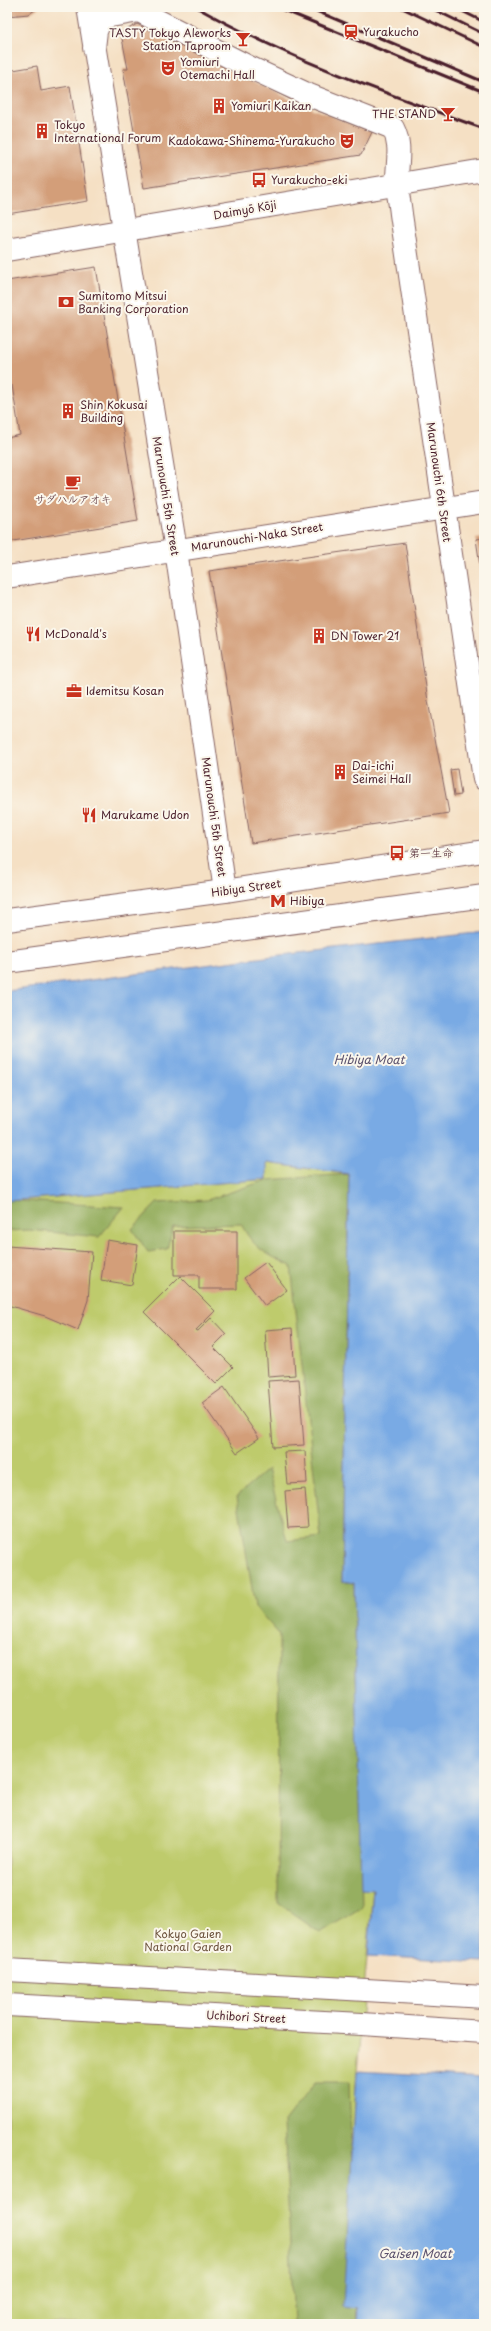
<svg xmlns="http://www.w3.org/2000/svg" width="491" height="2331" viewBox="0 0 491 2331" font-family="'Playpen Sans','Klee One',sans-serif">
  <rect width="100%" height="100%" fill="#fbf7ec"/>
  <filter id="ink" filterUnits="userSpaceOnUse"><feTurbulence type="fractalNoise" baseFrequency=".025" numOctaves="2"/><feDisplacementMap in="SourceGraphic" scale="8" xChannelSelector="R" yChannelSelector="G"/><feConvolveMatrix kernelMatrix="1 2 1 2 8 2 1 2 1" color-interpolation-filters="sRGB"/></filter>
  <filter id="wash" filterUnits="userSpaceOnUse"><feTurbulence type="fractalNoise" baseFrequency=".012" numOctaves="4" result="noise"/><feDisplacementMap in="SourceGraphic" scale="16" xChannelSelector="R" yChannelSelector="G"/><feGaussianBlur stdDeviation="0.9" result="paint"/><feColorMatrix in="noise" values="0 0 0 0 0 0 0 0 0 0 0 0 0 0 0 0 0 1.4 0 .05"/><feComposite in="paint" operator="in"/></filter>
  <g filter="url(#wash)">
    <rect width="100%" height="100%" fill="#f5e0c4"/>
    <path fill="#becb6c" stroke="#84754c" d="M 266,1163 L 349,1174 L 342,1581 L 361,1888 L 373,1888 L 357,2071 L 343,2306 L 358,2308 L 358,2324 L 7,2324 L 7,1201 L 267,1179 Z"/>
    <path fill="#96af60" stroke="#706746" d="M 349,1174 L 342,1581 L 354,1583 L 362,1907 L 320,1933 L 278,1903 L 279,1634 L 255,1607 L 237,1496 L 268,1469 L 287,1541 L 321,1537 L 291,1266 C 265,1253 255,1250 241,1224 L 173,1226 L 167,1249 L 148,1252 L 132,1229 L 157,1203 L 207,1200 L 267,1180 Z
      M 7,1200 L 124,1207 L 99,1237 L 29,1230 L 7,1231 Z
      M 315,2082 L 349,2082 L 357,2324 L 294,2324 L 284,2122 Z"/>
    <path fill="#79aae4" stroke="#626488" d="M 484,932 L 484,1962 L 368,1956 L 373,1889 L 361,1888 L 354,1583 L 342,1581 L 349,1174 L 267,1163 L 267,1179 L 7,1201 L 7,991 L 281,955 Z
      M 357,2071 L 484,2078 L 484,2324 L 357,2324 L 358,2308 L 343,2306 Z"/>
    <g id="blocks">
      <path fill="#d39e79" d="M 7,7 L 39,7 L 29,14 L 7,16 Z
        M 137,24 L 298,103 L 372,132 L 361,155 L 144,188 L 123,69 L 128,69 L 121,33 Z
        M 37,66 L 41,91 L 70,86 L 88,201 L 7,214 L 7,71 Z
        M 96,267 L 138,521 L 7,542 L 7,438 L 20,435 L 12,385 L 7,386 L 7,281 Z
        M 484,538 L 484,585 L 483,585 L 476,539 Z
        M 405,543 L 428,701 L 449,813 L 251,843 L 209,571 Z
        M 457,769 L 461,795 L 454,796 L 450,770 Z
        M 174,1231 L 237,1231 L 237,1289 L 199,1289 L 199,1275 L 174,1275 Z
        M 107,1240 L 138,1245 L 132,1285 L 101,1280 Z
        M 7,1246 L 92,1252 L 88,1300 L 78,1330 L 45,1316 L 7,1305 Z
        M 266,1262 L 287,1290 L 265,1306 L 244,1278 Z
        M 180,1276 L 215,1311 L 196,1330 L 198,1331 L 211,1318 L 226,1334 L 213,1347 L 233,1367 L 216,1384 L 144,1312 Z
        M 292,1328 L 295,1375 L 268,1377 L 265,1330 Z
        M 299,1379 L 304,1445 L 273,1447 L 268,1381 Z
        M 224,1387 L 259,1438 L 237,1453 L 202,1403 Z
        M 305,1451 L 307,1483 L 287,1484 L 284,1452 Z
        M 305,1489 L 308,1527 L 288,1528 L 285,1491 Z"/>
    </g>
  </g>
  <g filter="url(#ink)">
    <use href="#blocks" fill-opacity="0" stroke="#866361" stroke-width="1"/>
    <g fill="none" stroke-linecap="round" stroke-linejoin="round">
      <defs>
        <path id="minor" d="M 88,7 L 176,550 L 225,891
          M 94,48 L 96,31 L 100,22 L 105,17 L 139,11 L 251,68 L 309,95 L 393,128 C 403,148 396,164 397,186 C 398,195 400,204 401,214 L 484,779
          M 7,577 L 484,502"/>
        <path id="major" d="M 7,250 L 484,170
          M 7,1970 L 366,1990
          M 7,2005 L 362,2024"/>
        <path id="highway" d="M 7,920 L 225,891 L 484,851
          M 7,962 L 484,896"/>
      </defs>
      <use href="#minor" stroke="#866361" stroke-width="24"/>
      <use href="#major" stroke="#866361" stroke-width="24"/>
      <use href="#highway" stroke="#866361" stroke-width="24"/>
      <use href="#minor" stroke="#fff" stroke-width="22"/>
      <use href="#major" stroke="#fff" stroke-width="22"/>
      <use href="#highway" stroke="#fff" stroke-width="22"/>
      <path stroke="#4a1f2b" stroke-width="3" d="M 196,7 C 288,59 385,93 484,129
        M 276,7 L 484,92
        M 307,7 L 484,82
        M 400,7 L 484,47
        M 429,7 L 484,34
        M 454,7 L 484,22"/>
      <defs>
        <path id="major-bridge" d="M 366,1990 L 484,1997
          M 362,2024 L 484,2032"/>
      </defs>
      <use href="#major-bridge" stroke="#866361" stroke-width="24" stroke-linecap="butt"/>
      <use href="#major-bridge" stroke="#fff" stroke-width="22"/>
    </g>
  </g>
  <defs>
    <symbol id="station-bare" viewBox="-9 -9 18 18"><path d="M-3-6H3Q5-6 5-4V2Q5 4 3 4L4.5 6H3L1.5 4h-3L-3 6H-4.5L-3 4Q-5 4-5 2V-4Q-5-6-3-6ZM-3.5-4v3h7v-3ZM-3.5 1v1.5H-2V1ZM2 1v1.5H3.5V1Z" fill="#c8321e" stroke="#fbf7ec" stroke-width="2.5" paint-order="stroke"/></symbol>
    <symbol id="bar-bare" viewBox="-9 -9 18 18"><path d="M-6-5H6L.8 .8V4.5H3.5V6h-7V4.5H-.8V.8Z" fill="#c8321e" stroke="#fbf7ec" stroke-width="2.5" paint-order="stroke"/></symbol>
    <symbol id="theatre-bare" viewBox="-9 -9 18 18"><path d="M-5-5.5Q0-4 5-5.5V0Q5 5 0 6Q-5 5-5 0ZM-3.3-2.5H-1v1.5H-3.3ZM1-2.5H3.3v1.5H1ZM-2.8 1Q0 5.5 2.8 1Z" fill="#c8321e" stroke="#fbf7ec" stroke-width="2.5" paint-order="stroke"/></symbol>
    <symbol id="building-bare" viewBox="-9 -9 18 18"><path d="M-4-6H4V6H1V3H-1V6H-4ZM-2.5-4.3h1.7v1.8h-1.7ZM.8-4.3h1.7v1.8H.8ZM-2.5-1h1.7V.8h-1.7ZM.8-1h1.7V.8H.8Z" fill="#c8321e" stroke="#fbf7ec" stroke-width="2.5" paint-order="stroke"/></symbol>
    <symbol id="bus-bare" viewBox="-9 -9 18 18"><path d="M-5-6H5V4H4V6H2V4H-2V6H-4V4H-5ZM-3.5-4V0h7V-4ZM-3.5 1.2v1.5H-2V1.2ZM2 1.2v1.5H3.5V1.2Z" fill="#c8321e" stroke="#fbf7ec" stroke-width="2.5" paint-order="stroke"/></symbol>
    <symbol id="bank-bare" viewBox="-9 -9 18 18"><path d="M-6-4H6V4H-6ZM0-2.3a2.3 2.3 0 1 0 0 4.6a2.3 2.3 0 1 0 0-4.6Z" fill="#c8321e" stroke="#fbf7ec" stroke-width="2.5" paint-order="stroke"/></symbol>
    <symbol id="cafe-bare" viewBox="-9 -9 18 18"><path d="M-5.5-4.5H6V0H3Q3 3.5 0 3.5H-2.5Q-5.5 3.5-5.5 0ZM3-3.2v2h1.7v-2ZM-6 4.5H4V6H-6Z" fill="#c8321e" stroke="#fbf7ec" stroke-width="2.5" paint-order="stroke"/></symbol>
    <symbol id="restaurant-bare" viewBox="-9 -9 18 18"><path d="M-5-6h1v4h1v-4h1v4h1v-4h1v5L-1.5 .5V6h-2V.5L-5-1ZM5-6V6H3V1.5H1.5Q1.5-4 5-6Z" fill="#c8321e" stroke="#fbf7ec" stroke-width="2.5" paint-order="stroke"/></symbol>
    <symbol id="office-bare" viewBox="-9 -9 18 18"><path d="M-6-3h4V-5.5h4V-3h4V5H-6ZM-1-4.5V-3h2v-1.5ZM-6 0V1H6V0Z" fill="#c8321e" stroke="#fbf7ec" stroke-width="2.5" paint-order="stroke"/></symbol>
    <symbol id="metro-bare" viewBox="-9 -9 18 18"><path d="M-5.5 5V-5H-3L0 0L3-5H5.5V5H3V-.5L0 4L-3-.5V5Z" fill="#c8321e" stroke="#fbf7ec" stroke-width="2.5" paint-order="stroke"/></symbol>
  </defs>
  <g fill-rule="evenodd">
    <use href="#station-bare" x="340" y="21" width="22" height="22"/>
    <use href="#bar-bare" x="232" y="28" width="22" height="22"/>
    <use href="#theatre-bare" x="157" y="57" width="22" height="22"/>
    <use href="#building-bare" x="208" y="95" width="22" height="22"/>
    <use href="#bar-bare" x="437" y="103" width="22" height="22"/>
    <use href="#building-bare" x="31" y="120" width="22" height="22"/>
    <use href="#theatre-bare" x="336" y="130" width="22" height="22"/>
    <use href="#bus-bare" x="248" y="169" width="22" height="22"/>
    <use href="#bank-bare" x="55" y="291" width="22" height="22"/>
    <use href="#building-bare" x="57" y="400" width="22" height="22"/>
    <use href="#cafe-bare" x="62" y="471" width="22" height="22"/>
    <use href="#restaurant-bare" x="22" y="623" width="22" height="22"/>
    <use href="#building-bare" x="308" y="625" width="22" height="22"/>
    <use href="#office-bare" x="63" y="680" width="22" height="22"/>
    <use href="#building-bare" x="329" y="761" width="22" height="22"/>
    <use href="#restaurant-bare" x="78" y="804" width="22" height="22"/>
    <use href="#bus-bare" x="386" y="842" width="22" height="22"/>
    <use href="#metro-bare" x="267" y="890" width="22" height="22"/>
  </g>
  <g text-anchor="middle" stroke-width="4" stroke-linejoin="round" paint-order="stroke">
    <g font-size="11" fill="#4a1f2b" stroke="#fbf7ec" text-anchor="start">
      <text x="363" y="36">Yurakucho</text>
      <text x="231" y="37" text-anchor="end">TASTY Tokyo Aleworks<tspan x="231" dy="13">Station Taproom</tspan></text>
      <text x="180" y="66">Yomiuri<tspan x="180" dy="13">Otemachi Hall</tspan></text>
      <text x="231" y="110">Yomiuri Kaikan</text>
      <text x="436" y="118" text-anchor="end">THE STAND</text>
      <text x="54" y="129">Tokyo<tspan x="54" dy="13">International Forum</tspan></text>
      <text x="335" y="145" text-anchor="end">Kadokawa-Shinema-Yurakucho</text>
      <text x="271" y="184">Yurakucho-eki</text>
      <text x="78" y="300">Sumitomo Mitsui<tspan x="78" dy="13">Banking Corporation</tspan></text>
      <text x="80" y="409">Shin Kokusai<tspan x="80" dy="13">Building</tspan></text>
      <text x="73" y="503" text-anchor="middle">サダハルアオキ</text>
      <text x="45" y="638">McDonald's</text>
      <text x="331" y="640">DN Tower 21</text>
      <text x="86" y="695">Idemitsu Kosan</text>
      <text x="352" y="770">Dai-ichi<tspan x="352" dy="13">Seimei Hall</tspan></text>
      <text x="101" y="819">Marukame Udon</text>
      <text x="409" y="857">第一生命</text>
      <text x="290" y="905">Hibiya</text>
    </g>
    <g font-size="11" fill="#4a1f2b" stroke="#fbf7ec">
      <text transform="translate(245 210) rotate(-10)" y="4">Daimyō Kōji</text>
      <text transform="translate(439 482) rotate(82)" y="4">Marunouchi 6th Street</text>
      <text transform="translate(166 496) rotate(81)" y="4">Marunouchi 5th Street</text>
      <text transform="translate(257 537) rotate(-9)" y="4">Marunouchi-Naka Street</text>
      <text transform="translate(214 817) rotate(82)" y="4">Marunouchi 5th Street</text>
      <text transform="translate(246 888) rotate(-8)" y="4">Hibiya Street</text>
      <text transform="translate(246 2017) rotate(3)" y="4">Uchibori Street</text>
    </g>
    <g font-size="11" fill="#6d533e" stroke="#fbf7ec">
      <text x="188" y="1938">Kokyo Gaien<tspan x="188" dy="13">National Garden</tspan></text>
    </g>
    <g font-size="12" font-style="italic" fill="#5a506c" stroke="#fbf7ec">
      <text x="369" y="1064">Hibiya Moat</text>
      <text x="415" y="2258">Gaisen Moat</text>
    </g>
  </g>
  <rect width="491" height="2331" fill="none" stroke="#fbf7ec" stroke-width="24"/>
</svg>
